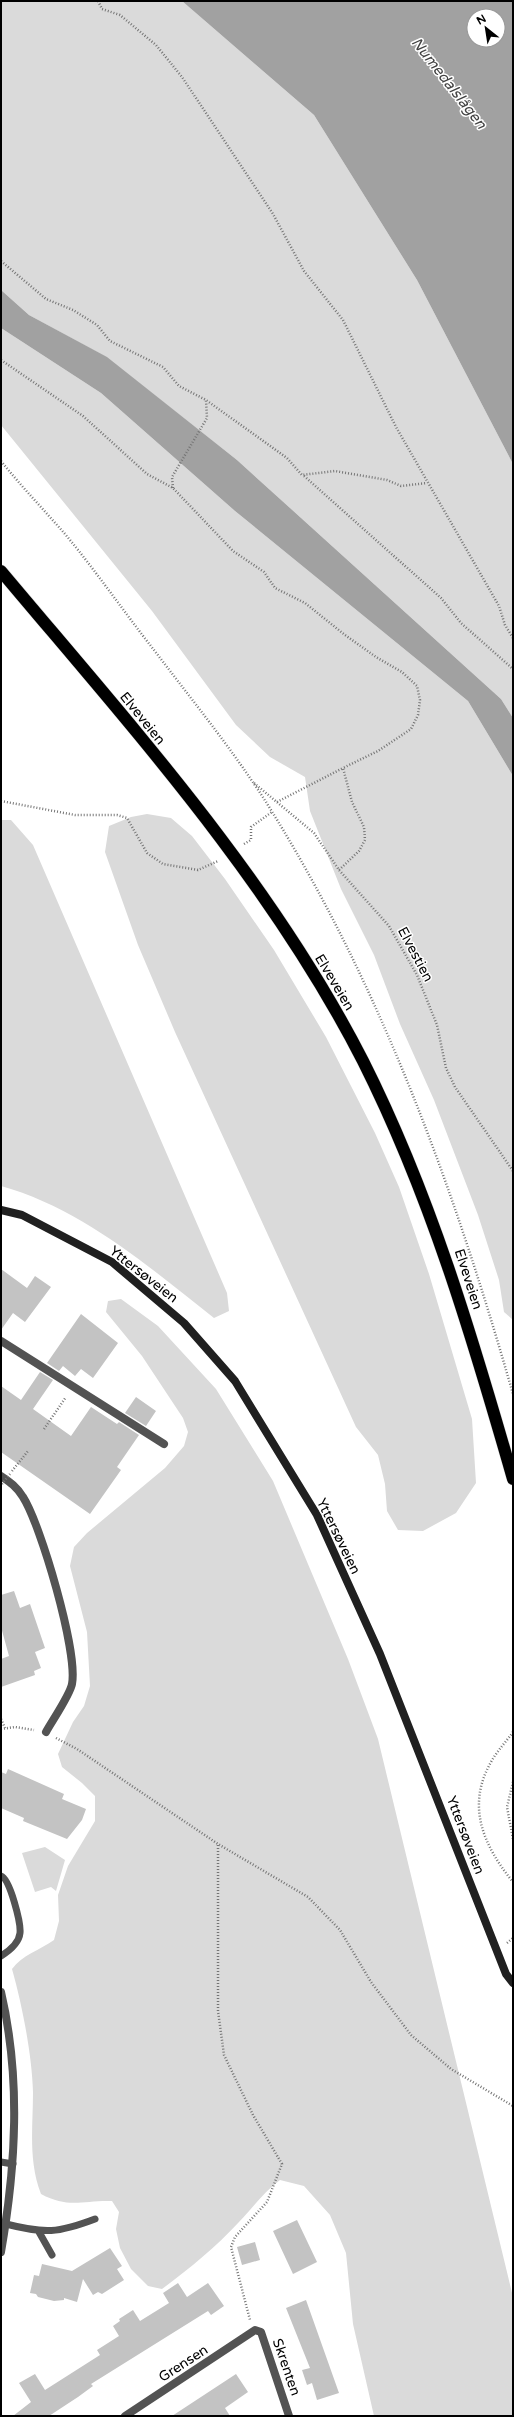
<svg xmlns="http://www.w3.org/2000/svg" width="514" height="2417" viewBox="0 0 514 2417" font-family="'Varela Round',sans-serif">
  <rect width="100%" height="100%" fill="#fff"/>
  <path fill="#dadada" d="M 1,1 L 182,1 L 314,115 L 417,280 L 513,464 L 513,718 L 501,699 L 237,460 L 106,357 L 29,315 L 1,290 Z
    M 1,328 L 101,393 L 235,511 L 468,701 L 513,776 L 513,1320 L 504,1312 L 499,1280 L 478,1215 L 434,1100 L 400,1024 L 374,955 L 341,889 L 310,811 L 305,777 L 270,757 L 236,725 L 152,611 L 1,425 Z
    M 147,814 L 171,818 L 192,836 L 225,879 L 274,950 L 326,1037 L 375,1133 L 399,1187 L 429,1274 L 472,1419 L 476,1483 L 456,1513 L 423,1531 L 398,1530 L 387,1511 L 385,1484 L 378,1455 L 356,1427 L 175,1032 L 138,945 L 105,852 L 109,826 L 131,817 Z
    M 1,820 L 11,820 L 33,845 L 227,1293 L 229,1311 L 214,1318 C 149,1267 83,1209 1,1186 Z
    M 121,1299 L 158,1326 L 216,1389 L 273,1481 L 348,1659 L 378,1739 L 513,2297 L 513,2416 L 374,2416 L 353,2324 L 346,2253 L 330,2215 L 304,2186 L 280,2180 C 263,2193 253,2207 239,2222 C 216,2247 189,2269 162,2289 L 148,2286 L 131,2269 L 120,2248 L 116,2229 L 119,2212 L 112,2201 C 83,2200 69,2209 41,2194 C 28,2160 33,2127 33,2092 C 32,2055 22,2004 12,1969 C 22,1955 40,1950 54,1940 L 59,1921 L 58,1895 L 68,1866 L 95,1821 L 95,1796 L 82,1783 L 62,1767 L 58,1754 L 73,1722 L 84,1706 L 90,1686 L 87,1632 L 70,1566 L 74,1547 L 87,1533 L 165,1468 L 184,1446 L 188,1432 L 183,1418 L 142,1356 L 106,1312 L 108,1301 Z
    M 45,1847 L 65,1860 L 56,1891 L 51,1887 L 35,1892 L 22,1853 Z"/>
  <path fill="#a1a1a1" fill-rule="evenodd" d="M 182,1 L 513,1 L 513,464 L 417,280 L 314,115 ZM 474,16 L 498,16 L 498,40 L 474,40 Z
    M 1,290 L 29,315 L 107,357 L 237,460 L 501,699 L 513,718 L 513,776 L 468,701 L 235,511 L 101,393 L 1,328 Z"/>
  <path fill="#c3c3c3" d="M 1,1269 L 27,1288 L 35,1276 L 51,1287 L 25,1322 L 13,1313 L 1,1330 Z
    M 81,1314 L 118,1343 L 93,1378 L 81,1369 L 75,1376 L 63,1366 L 59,1371 L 47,1363 Z
    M 40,1372 L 53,1380 L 33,1409 L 71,1436 L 91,1407 L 117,1424 L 119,1422 L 139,1435 L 117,1467 L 121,1470 L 90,1514 L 1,1452 L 1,1386 L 21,1400 Z
    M 136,1397 L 156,1411 L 146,1426 L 125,1413 Z
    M 14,1591 L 20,1608 L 30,1604 L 45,1648 L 35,1652 L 41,1668 L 34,1671 L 35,1675 L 1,1687 L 1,1659 L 9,1656 L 1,1627 L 1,1595 Z
    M 8,1769 L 64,1794 L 62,1799 L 86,1809 L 82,1820 L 67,1839 L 23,1821 L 24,1818 L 1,1808 L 1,1772 L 6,1774 Z
    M 297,2220 L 317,2262 L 293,2274 L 273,2231 Z
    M 255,2242 L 260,2260 L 242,2265 L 237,2247 Z
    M 110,2248 L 122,2266 L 117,2269 L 124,2280 L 102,2294 L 98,2292 L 93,2295 L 83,2279 L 77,2302 L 64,2298 L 64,2300 L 54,2301 L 38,2297 L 36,2294 L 30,2293 L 34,2275 L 39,2276 L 42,2264 L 72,2271 Z
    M 178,2283 L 187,2297 L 208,2283 L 224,2306 L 211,2315 L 208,2311 L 91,2384 L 93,2386 L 78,2397 L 49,2416 L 13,2416 L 31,2402 L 19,2383 L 35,2374 L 45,2390 L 100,2355 L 97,2350 L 119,2336 L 113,2326 L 120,2321 L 119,2319 L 133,2310 L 140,2321 L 169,2303 L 163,2293 Z
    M 306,2300 L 339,2393 L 317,2400 L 312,2383 L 307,2385 L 302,2370 L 310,2368 L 286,2308 Z
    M 236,2374 L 248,2392 L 225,2408 L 230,2416 L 172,2416 Z"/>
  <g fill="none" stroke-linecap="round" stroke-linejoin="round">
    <defs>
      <path id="highway" d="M 1,571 C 131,726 270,879 363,1061 C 430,1194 472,1336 513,1479"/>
    </defs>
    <use href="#highway" stroke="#dbdbdb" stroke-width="13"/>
    <path stroke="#757575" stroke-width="2.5" stroke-dasharray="1 2" stroke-linecap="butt" d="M 98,1 L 102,9 L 120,15 L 156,45 L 182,77 L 273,214 L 304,271 L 343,320 L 396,427 L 499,606 L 505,625 L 513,638
      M 1,261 L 46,299 L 73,310 L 97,325 L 110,341 L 163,367 L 179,386 L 206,400 L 287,458 L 302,475 L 335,471 L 387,480 L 401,486 L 427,483
      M 1,360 L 83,416 L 147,474 L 173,488 L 233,551 L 264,572 L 275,588 L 305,603 L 345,635 L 376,657 L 402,672 L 417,686 L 420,700 L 418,715 L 411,729 L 378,751 L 343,768 L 352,802 L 364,827 L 365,840 L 359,851 L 339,870
      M 1,461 C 21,486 44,510 65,534 C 96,571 124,612 154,650 C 192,700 232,749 266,802 C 381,985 454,1188 513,1394
      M 304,476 L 441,598 L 461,623 L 513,669
      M 173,488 L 172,477 L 207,418 L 206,400
      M 254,783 L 314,833 L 339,870 L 389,926 L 417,975 L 437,1025 L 446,1068 L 455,1087 L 513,1171
      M 1,801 L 75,815 L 117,815 L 127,818 L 147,853 L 163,864 L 198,870 L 218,861
      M 277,802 L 343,768
      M 244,844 L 251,840 L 251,827 L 272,812
      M 44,1429 L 66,1397
      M 12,1471 L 28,1451
      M 1,1719 L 5,1728
      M 1,1729 L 15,1727 L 34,1730
      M 513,1732 C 506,1742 497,1751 491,1762 C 466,1806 483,1845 513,1882
      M 56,1738 L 77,1749 L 218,1844 L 308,1897 L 340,1930 L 371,1982 L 411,2035 L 451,2069 L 513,2106
      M 513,1782 L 507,1807 L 513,1839
      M 218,1845 L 218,2011 L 224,2055 L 253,2115 L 282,2164 L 267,2202 L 235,2237 L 231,2247 L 250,2320
      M 507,1943 L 513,1938"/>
    <path stroke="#535353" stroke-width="7" d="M 1,1876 C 10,1879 21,1923 20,1933 C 19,1943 9,1951 1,1956
      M 1,2162 L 13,2164
      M 6,2224 C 45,2234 58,2233 95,2219
      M 39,2232 L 52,2255"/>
    <path stroke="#535353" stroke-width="8" d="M 1,1341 L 164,1444
      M 1,1476 C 10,1482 17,1487 23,1497 C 41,1525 78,1652 72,1684 C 70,1695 52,1721 46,1732
      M 1,1992 C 21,2078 16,2166 1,2252
      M 125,2416 L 255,2330 L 261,2332 L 289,2416"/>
    <path stroke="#202020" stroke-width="8" d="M 1,1210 L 22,1215 L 112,1262 L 184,1323 L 235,1381 L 317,1515 L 380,1654 L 506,1974 L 513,1983"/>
    <use href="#highway" stroke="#000" stroke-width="12"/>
    <path stroke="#757575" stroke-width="2.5" stroke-dasharray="1 2" stroke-linecap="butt" d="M 2,1484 L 10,1474"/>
  </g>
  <g text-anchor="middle" stroke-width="3" stroke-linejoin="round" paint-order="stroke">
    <g font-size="14" fill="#000" stroke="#fff">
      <text transform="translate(143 718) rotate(51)" y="5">Elveveien</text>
      <text transform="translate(416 954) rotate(62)" y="5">Elvestien</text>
      <text transform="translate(335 982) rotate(59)" y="5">Elveveien</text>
      <text transform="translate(144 1274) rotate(38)" y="5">Yttersøveien</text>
      <text transform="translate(469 1279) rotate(72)" y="5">Elveveien</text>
      <text transform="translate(339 1536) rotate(64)" y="5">Yttersøveien</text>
      <text transform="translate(466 1835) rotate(69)" y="5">Yttersøveien</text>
      <text transform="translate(183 2363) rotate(-33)" y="5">Grensen</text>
      <text transform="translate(287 2367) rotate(71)" y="5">Skrenten</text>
    </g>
    <g font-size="15" font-style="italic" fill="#424242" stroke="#fff">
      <text transform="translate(449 83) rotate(52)" y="5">Numedalslågen</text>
    </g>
  </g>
  <rect width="514" height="2417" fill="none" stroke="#000000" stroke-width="4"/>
  <g transform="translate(486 28) rotate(330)"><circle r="19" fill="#ffffff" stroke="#999999"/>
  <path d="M0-3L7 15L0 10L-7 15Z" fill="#000000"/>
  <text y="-6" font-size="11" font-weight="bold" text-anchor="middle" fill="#000000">N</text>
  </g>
</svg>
